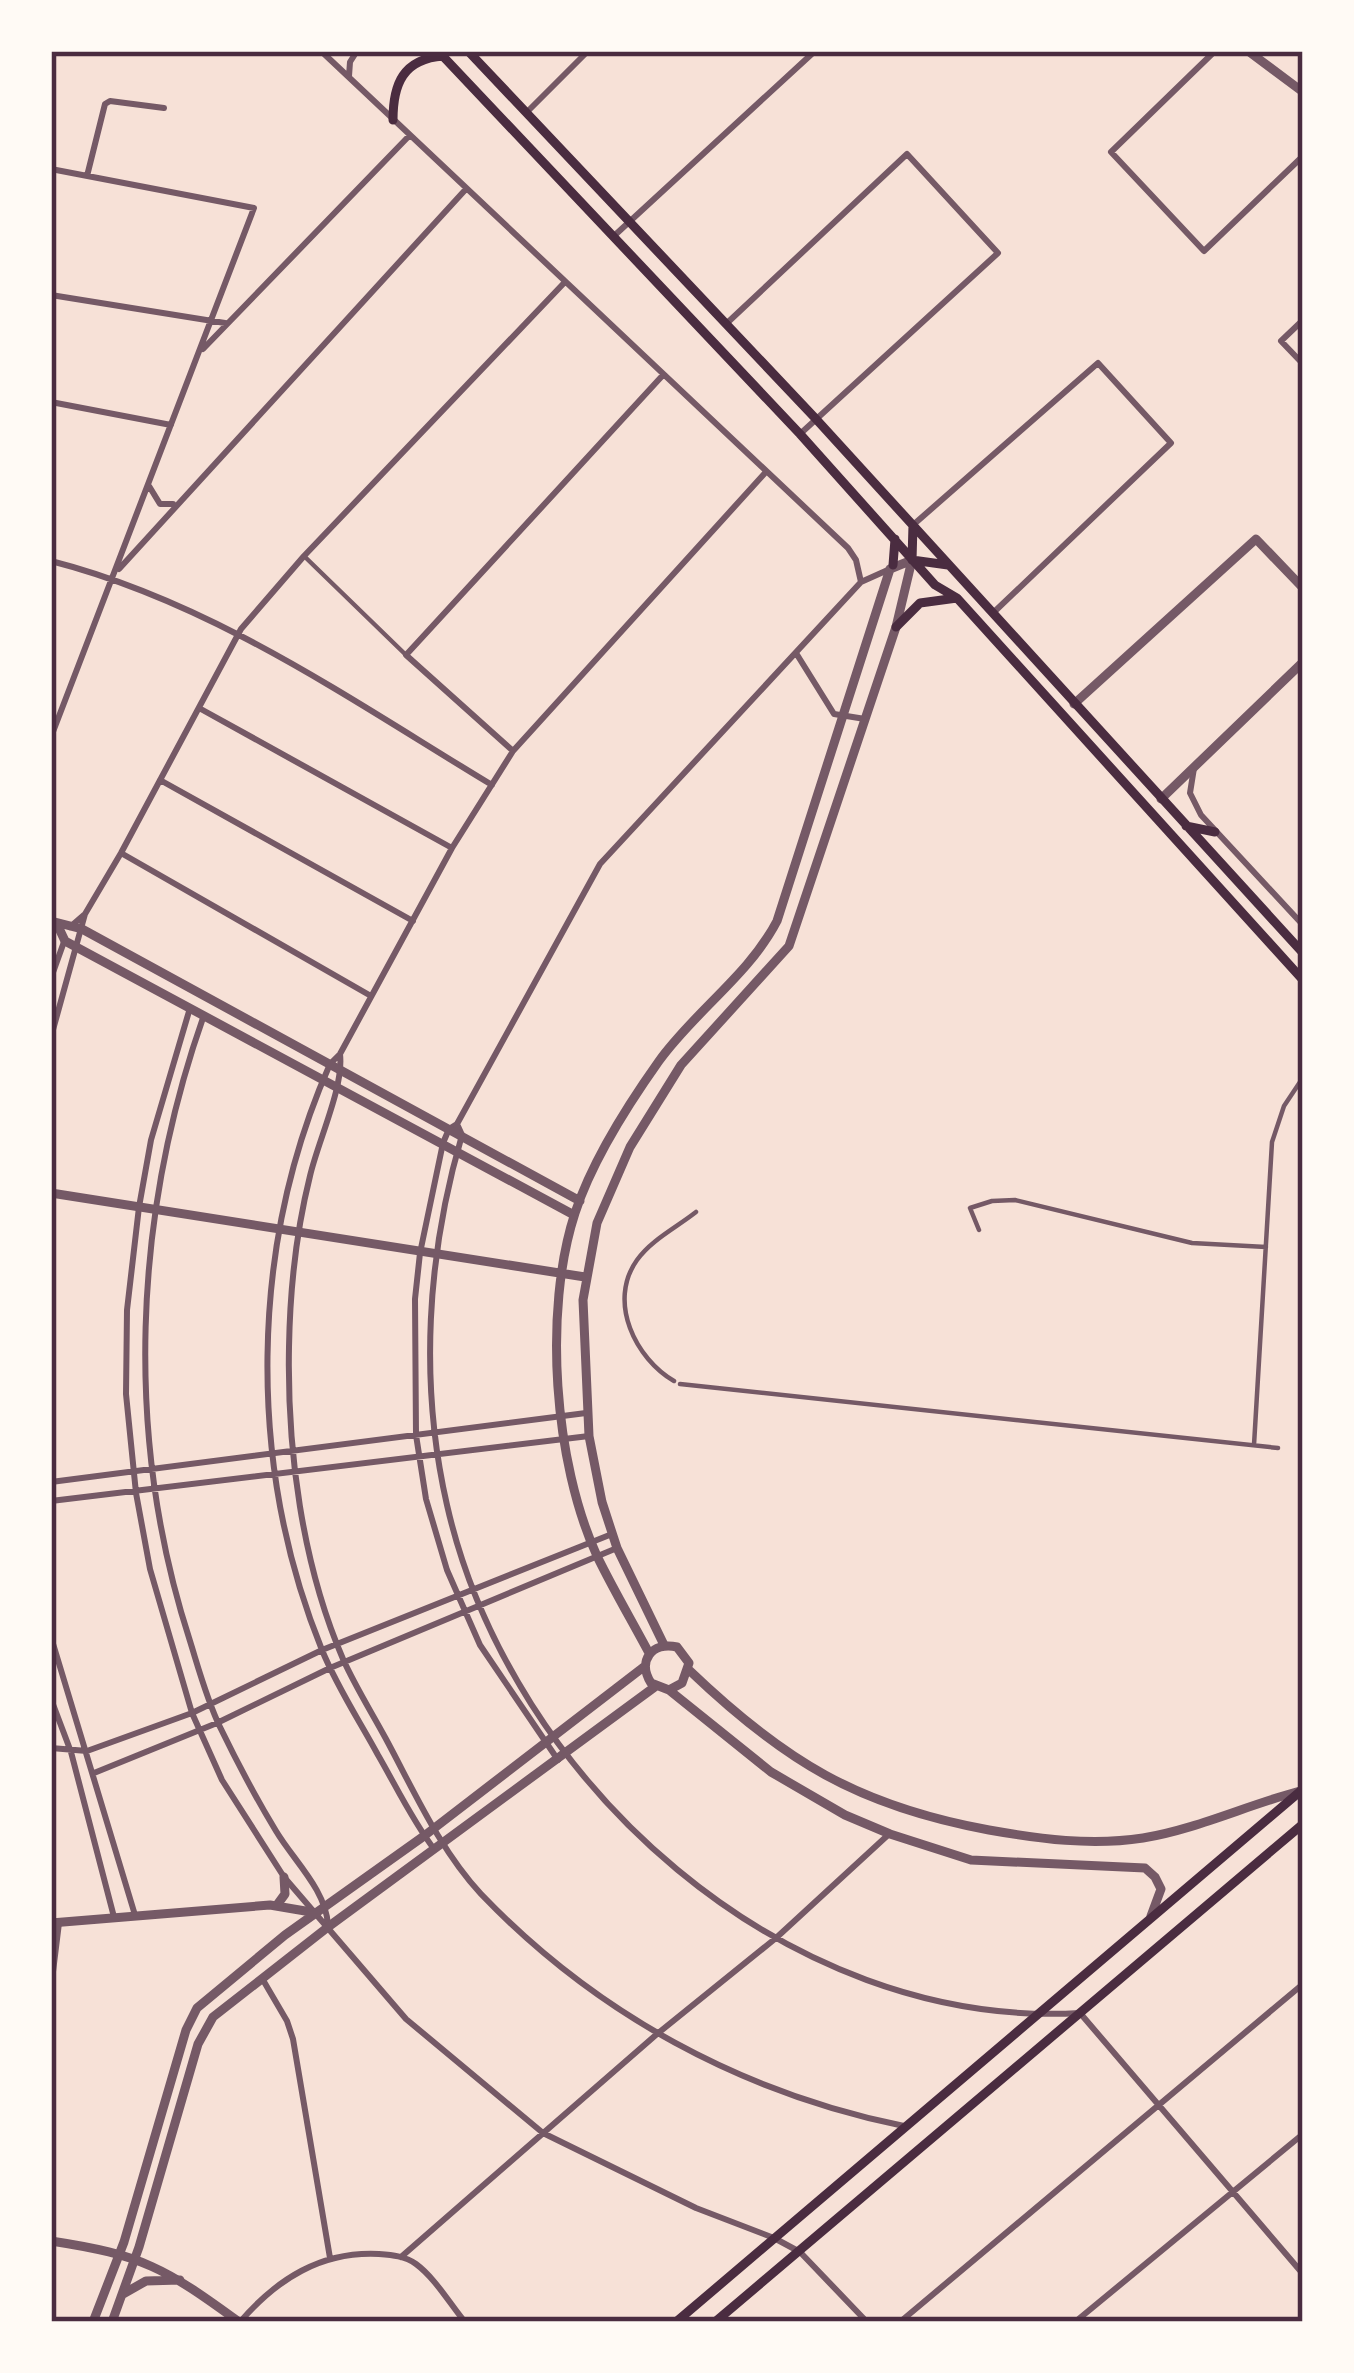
<svg xmlns="http://www.w3.org/2000/svg" width="1354" height="2373" viewBox="0 0 1354 2373" font-family="'Titillium Web',sans-serif">
  <rect width="100%" height="100%" fill="#f7e1d7"/>
  <g fill="none" stroke-linecap="round" stroke-linejoin="round">
    <path stroke="#755966" stroke-width="4.5" d="M 304,556 L 406,655
      M 979,1230 L 970,1208 L 992,1201 L 1015,1200 L 1192,1243 L 1266,1247
      M 674,1381 C 636,1359 607,1302 637,1260 C 651,1240 677,1227 696,1212
      M 680,1384 L 1278,1448
      M 1254,1445 L 1272,1142 L 1284,1106 L 1300,1082"/>
    <path stroke="#755966" stroke-width="6" d="M 321,51 L 848,548 L 856,560 L 861,582
      M 1215,51 L 1111,152 L 1204,251 L 1303,156
      M 349,76 L 350,62 L 357,51
      M 527,112 L 588,51
      M 51,169 L 254,208 L 51,737
      M 87,176 L 105,104 L 110,101 L 164,108
      M 615,235 L 815,51
      M 51,295 L 225,323
      M 1303,320 L 1281,341 L 1303,364
      M 726,324 L 907,154 L 998,253 L 800,434
      M 203,349 L 409,136
      M 51,402 L 171,425
      M 149,486 L 160,504 L 173,504
      M 913,525 L 1098,363 L 1171,443 L 993,613
      M 51,561 C 212,602 351,700 492,785
      M 119,569 L 466,189
      M 796,653 L 834,714 L 865,719
      M 199,708 L 452,848
      M 513,751 L 406,655 L 663,375
      M 1194,768 L 1190,793 L 1201,815 L 1303,925
      M 160,780 L 413,921
      M 121,853 L 371,996
      M 70,927 L 85,914 L 121,853 L 241,629 L 304,556 L 564,283
      M 51,978 L 65,939
      M 190,1008 L 151,1140 L 139,1207 L 127,1310 L 126,1394 L 136,1493 L 150,1569 L 192,1713 L 222,1780 L 284,1877 L 406,2019 L 543,2133 L 696,2208 L 774,2238 L 800,2252 L 867,2322
      M 204,1015 C 133,1216 124,1438 190,1641 C 199,1670 207,1700 220,1727 C 237,1762 256,1798 276,1831 C 294,1861 326,1890 328,1925
      M 51,1037 L 85,914
      M 340,1054 C 344,1087 318,1141 310,1176 C 296,1232 290,1289 289,1347 C 287,1450 302,1564 343,1659 C 355,1686 372,1713 386,1739 C 414,1791 440,1850 481,1894 C 596,2014 742,2093 904,2126
      M 457,1124 L 462,1135 C 427,1255 419,1383 447,1505 C 510,1783 787,2030 1080,2013 L 1303,2274
      M 51,1482 L 586,1413
      M 51,1501 L 589,1436
      M 51,1637 L 135,1915
      M 51,1699 L 71,1752 L 114,1917
      M 51,1748 L 87,1751 L 192,1713 L 322,1650 L 612,1534
      M 558,1760 L 480,1645 L 447,1570 L 426,1499 L 416,1435 L 415,1299 L 420,1253 L 443,1143 L 449,1129 L 457,1124 L 600,864 L 861,582 L 890,569
      M 94,1773 L 217,1723 L 330,1668 L 617,1548
      M 434,1849 C 412,1820 396,1786 378,1755 C 359,1720 337,1687 322,1650 C 247,1465 249,1247 330,1064 L 340,1054 L 452,848 L 513,751 L 765,473
      M 263,1980 L 287,2021 L 293,2039 L 330,2258
      M 51,1988 L 59,1923
      M 401,2257 L 657,2034 L 776,1938 L 888,1835
      M 240,2322 C 277,2279 321,2251 379,2254 C 392,2255 405,2256 416,2264 C 435,2278 450,2304 465,2322
      M 900,2322 L 1303,1984
      M 1075,2322 L 1303,2134
      M 1297,2322 L 1303,2317"/>
    <path stroke="#755966" stroke-width="9" d="M 1248,51 L 1303,92
      M 1074,704 L 1256,539 L 1303,588
      M 1161,799 L 1303,662
      M 51,921 L 82,929 L 580,1201
      M 57,924 L 65,941 L 574,1215
      M 51,1193 L 585,1277
      M 649,1653 C 632,1621 613,1589 597,1556 C 554,1462 543,1311 575,1213 C 592,1161 627,1106 659,1061 C 695,1011 749,975 777,921 L 890,569 L 912,560 L 896,627 L 789,946 L 681,1065 L 630,1147 L 597,1223 L 583,1300 L 589,1436 L 602,1502 L 617,1548 L 664,1645
      M 689,1670 C 784,1761 858,1806 989,1830 C 1040,1839 1091,1846 1143,1838 C 1197,1829 1247,1805 1300,1791
      M 669,1690 L 682,1683 L 689,1663 L 677,1647 C 652,1641 637,1661 651,1683 L 669,1690 L 771,1772 L 845,1815 L 890,1834 L 971,1860 L 1145,1868 L 1155,1877 L 1161,1889 L 1151,1916
      M 277,1905 L 285,1894 L 284,1877
      M 51,1923 L 270,1905 L 317,1913
      M 51,2241 C 143,2255 165,2268 239,2322
      M 123,2294 L 146,2281 L 180,2280
      M 93,2322 L 124,2242 L 186,2030 L 197,2008 L 285,1935 L 424,1836 L 645,1666
      M 112,2322 L 139,2247 L 198,2044 L 213,2017 L 328,1927 L 656,1686"/>
    <path stroke="#4a2c40" stroke-width="9" d="M 438,51 L 800,434 L 935,585 L 957,598 L 1303,980
      M 468,51 L 816,419 L 1303,953
      M 393,120 C 393,84 403,59 443,56
      M 912,560 L 948,565
      M 912,560 L 913,525
      M 893,565 L 895,539
      M 896,627 L 920,603 L 957,598
      M 1186,826 L 1215,832
      M 676,2322 L 1303,1789
      M 715,2322 L 1303,1824"/>
  </g>
  <rect width="1354" height="2373" fill="none" stroke="#fffaf5" stroke-width="108"/>
  <rect x="54" y="54" width="1246" height="2265" fill="none" stroke="#4a2c40" stroke-width="4.5"/>
</svg>
